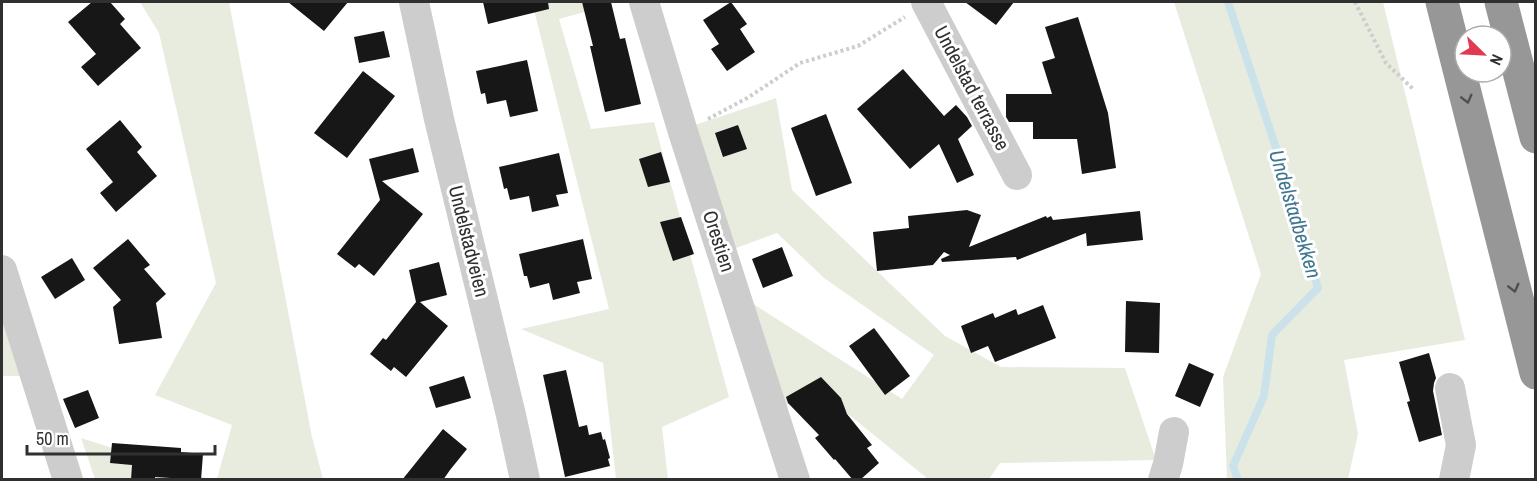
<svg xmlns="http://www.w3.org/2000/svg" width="1537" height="481" viewBox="0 0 1537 481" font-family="'Archivo Narrow',sans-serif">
  <rect width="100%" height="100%" fill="#fff"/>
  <path fill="#e7ecdf" d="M 140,2 L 229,2 L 312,437 L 323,479 L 217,479 L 232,425 L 155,395 L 216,283 L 159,33 Z
    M 532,2 L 610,2 L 610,5 L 559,19 L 591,129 L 654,122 L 729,397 L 662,427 L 668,479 L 616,479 L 603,363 L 521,329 L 609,309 Z
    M 1174,2 L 1383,2 L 1465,340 L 1344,360 L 1358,434 L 1348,479 L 1227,479 L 1223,377 L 1261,274 Z
    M 776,98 L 792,190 L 945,336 L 1001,367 L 1125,368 L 1156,460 L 1000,463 L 989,479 L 928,479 L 826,396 L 781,406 L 744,298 L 902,399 L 934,355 L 824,278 L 777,233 L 728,251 L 689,127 Z
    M 2,303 L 21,376 L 2,376 Z
    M 81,438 L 209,479 L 95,479 Z"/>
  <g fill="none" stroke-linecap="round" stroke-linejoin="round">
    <path stroke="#cce2eb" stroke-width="8" d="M 1228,2 L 1278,154 L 1318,288 L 1272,335 L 1264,396 L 1233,466 L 1238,480"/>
  </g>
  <path fill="#171717" d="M 92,2 L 110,2 L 125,19 L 120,24 L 141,48 L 98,86 L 81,67 L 96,54 L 68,22 Z
    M 288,2 L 348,2 L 324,31 Z
    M 483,2 L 548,2 L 549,9 L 488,24 Z
    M 582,2 L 611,2 L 620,39 L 625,38 L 641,104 L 605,112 L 590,46 L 593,46 Z
    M 731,2 L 747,24 L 740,29 L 755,52 L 727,71 L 711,49 L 719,44 L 703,20 Z
    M 965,2 L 1014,2 L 996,25 Z
    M 1078,17 L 1108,113 L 1116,168 L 1082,174 L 1077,139 L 1033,139 L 1033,122 L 1009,122 L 1006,117 L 1006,94 L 1052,94 L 1042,62 L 1055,58 L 1045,27 Z
    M 384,31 L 390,57 L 359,63 L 354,37 Z
    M 527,60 L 538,111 L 510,117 L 506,100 L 487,104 L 485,93 L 481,94 L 476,71 Z
    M 903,69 L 944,116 L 956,105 L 967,117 L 972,126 L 958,139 L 974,175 L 957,183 L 939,144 L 910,169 L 857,109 Z
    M 363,71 L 395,96 L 347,158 L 314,133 Z
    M 826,114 L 852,183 L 816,196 L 791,128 Z
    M 120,120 L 142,147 L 137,152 L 157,176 L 116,212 L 100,193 L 113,182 L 86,149 Z
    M 738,125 L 747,149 L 723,157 L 715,133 Z
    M 413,148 L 419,172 L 382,181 L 423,214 L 374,276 L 359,264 L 355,268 L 337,254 L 380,200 L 369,159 Z
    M 661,152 L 670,182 L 648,187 L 639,159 Z
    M 559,153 L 568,193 L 556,195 L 559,206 L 532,212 L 529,196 L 510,200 L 507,188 L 504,189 L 499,167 Z
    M 967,210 L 981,215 L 969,247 L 1046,216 L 1047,218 L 1051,216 L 1053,220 L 1140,211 L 1143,240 L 1087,246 L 1086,233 L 1017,260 L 1016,257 L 942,262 L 941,259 L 950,255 L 944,252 L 933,265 L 877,271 L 873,232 L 909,228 L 908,216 Z
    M 681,217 L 694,254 L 673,261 L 660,222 Z
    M 128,239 L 150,265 L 144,269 L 166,294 L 156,303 L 162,338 L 119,344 L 113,307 L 121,300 L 93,268 Z
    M 583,239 L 592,279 L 577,282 L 580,293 L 553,300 L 549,283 L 530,288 L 527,276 L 524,276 L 519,254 Z
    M 782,247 L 793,276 L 763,288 L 752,259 Z
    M 72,258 L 85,280 L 55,299 L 41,277 Z
    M 439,262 L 447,295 L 420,302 L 448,326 L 406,377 L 394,367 L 391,371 L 370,354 L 383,338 L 386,340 L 416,302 L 409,270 Z
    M 1126,301 L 1160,303 L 1159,353 L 1125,352 Z
    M 1043,305 L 1056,338 L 995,362 L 988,346 L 971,353 L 961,326 L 993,313 L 995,318 L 1016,309 L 1018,315 Z
    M 874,328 L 910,376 L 885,395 L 849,346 Z
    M 1429,353 L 1436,378 L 1434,383 L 1433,391 L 1442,435 L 1419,442 L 1407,402 L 1410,401 L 1399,362 Z
    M 1189,363 L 1214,374 L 1200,407 L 1175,396 Z
    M 566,370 L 579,427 L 587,425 L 589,435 L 601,432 L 603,440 L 605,439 L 610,458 L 608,459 L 610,466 L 565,477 L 543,375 Z
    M 464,376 L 471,398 L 436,408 L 429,387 Z
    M 821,377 L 841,398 L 847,414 L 872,445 L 867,448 L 879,463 L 860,480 L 853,480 L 835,459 L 834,460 L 815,438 L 819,435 L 788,403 L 786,397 Z
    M 88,390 L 99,418 L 75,428 L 63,399 Z
    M 443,429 L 467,449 L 450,470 L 443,480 L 402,480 Z
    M 112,443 L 181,448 L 181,452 L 203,454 L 201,480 L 155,477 L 155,480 L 131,480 L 132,465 L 110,463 Z"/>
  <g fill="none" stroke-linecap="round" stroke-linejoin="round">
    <path stroke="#cdcdcd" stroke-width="4" stroke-dasharray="3 3" stroke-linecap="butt" d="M 1355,2 L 1386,63 L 1413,89
      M 708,119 L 749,97 L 800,63 L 858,46 L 905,17"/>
    <path stroke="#cdcdcd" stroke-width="30" d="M 414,2 L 439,119 L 511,415 L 525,480
      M 644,2 L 683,132 L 795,480
      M 926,2 L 1017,175
      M 2,270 L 68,480
      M 1450,388 L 1461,445 L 1454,480
      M 1163,480 L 1168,464 L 1174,432"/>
    <path stroke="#979797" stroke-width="33" d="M 1442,2 L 1536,373
      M 1501,2 L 1536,137"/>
  </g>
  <defs><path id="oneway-chevron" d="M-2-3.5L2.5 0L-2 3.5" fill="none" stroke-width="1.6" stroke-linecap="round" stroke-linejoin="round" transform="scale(1.5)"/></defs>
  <g stroke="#4f4f4f">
    <use href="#oneway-chevron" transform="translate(1467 99) rotate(76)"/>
    <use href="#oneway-chevron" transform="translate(1514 288) rotate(76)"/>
  </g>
  <g text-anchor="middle" stroke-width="6" stroke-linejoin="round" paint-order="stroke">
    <g font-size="20" fill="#303030" stroke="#fff">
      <text transform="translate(972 88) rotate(62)" y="7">Undelstad terrasse</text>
      <text transform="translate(469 241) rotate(76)" y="7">Undelstadveien</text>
      <text transform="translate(719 241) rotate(72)" y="7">Orestien</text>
    </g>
    <g font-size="21" font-style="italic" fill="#407790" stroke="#fff">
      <text transform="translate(1295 214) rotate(73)" y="7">Undelstadbekken</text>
    </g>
  </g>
  <rect width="1537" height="481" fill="none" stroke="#303030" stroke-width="6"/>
  <g transform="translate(1483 54) rotate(114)"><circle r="28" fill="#ffffff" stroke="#acacac" stroke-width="1.5"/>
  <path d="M0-4.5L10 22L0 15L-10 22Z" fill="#e03953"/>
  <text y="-9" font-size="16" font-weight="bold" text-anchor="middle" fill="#303030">N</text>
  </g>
  <path d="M27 445v9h188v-9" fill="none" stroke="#303030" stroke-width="3"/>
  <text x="36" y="445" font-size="18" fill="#303030" stroke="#ffffff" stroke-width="4.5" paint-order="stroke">50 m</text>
</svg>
